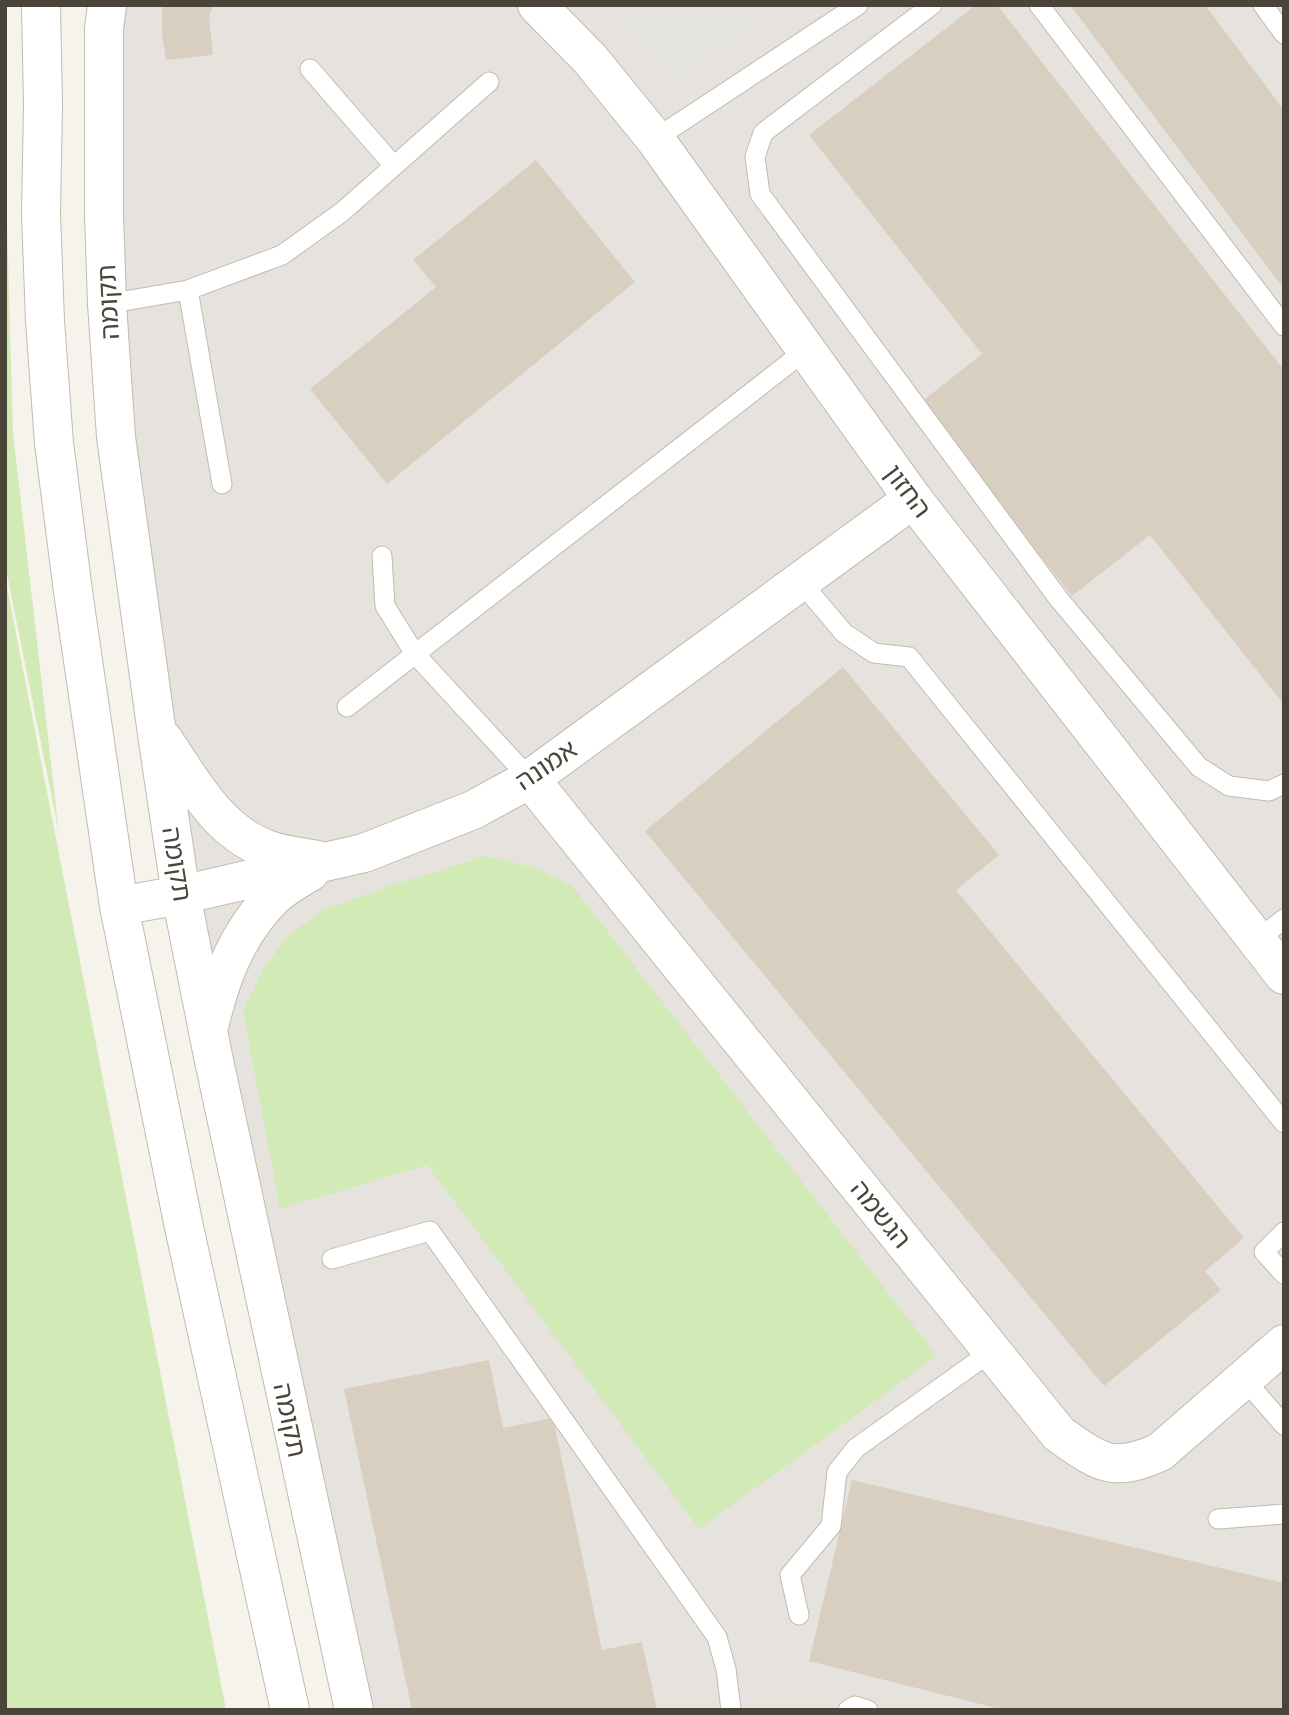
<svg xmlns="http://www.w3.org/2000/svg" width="1289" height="1715" viewBox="0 0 1289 1715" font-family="'Exo 2','Noto Sans Hebrew',sans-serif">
  <rect width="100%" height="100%" fill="#f6f3ec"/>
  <path fill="#e6e2dd" d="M 118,5 L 1284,5 L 1284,1710 L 368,1710 L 256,1229 L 200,884 L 129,470 Z"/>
  <path fill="#d2eab5" d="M 5,156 L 13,433 L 59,833 L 5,564 Z
    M 5,577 L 226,1710 L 5,1710 Z
    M 486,856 L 532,867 L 573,887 L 937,1356 L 699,1529 L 427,1165 L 280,1209 L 243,1010 L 263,970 L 287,936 L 323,910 L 395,884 Z"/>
  <path fill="#e5e3e0" d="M 605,5 L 782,5 L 677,79 Z"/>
  <path fill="#d8cfc1" d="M 162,5 L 214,5 L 209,16 L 213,55 L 166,60 L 162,33 Z
    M 976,5 L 997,5 L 1284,370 L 1284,705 L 1150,535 L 1072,596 L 920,403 L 982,354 L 809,135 Z
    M 1070,5 L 1205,5 L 1284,110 L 1284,289 Z
    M 536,160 L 635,282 L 387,484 L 310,389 L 436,287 L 413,260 Z
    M 843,667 L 999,855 L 956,890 L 1244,1238 L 1205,1271 L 1221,1290 L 1104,1386 L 645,831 Z
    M 489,1360 L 503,1428 L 553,1418 L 602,1650 L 642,1642 L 657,1710 L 412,1710 L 344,1389 Z
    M 852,1480 L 1284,1583 L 1284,1710 L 1004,1710 L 809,1661 Z"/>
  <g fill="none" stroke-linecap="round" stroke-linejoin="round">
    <defs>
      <path id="lane" d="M 932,5 L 763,133 L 755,157 L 760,194 L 1058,598 L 1199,767 L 1229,786 L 1269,791 L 1284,784
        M 1039,5 L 1284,326
        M 1263,5 L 1284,34
        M 310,69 L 394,166
        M 655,139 L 858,5
        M 188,290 L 222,484
        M 107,304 L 188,290 L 282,255 L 342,212 L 489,82
        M 382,556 L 385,606 L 415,654 L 530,779
        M 800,581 L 844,633 L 874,653 L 909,657 L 1284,1123
        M 347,707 L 806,350
        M 1257,940 L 1284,919
        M 1284,1232 L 1264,1252 L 1284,1274
        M 332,1259 L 430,1231 L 717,1637 L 726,1669 L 731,1710
        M 1244,1379 L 1284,1425
        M 1218,1519 L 1284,1514
        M 799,1615 L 790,1575 L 831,1526 L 837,1472 L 856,1448 L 992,1351
        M 848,1710 L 855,1706 L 868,1710"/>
      <path id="street" d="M 41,5 L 43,105 L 41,214 L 45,321 L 54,443 L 74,599 L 119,906 L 184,1227 L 290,1710
        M 107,5 L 104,29 L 104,214 L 107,304 L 116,437 L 158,741 L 181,895 L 213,1056 L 354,1710
        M 537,5 L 590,59 L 655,139 L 913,499 L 1284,975
        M 163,739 C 191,780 218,833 269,850 C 284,855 301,857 317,860
        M 530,779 L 1059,1434 C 1099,1462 1112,1474 1160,1452 L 1284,1344
        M 119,906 L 181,895 L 364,853 L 473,810 L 530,779 L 913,499
        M 210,1023 C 221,976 238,932 273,897 C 284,887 298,879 310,872"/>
    </defs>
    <use href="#lane" stroke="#c2bbae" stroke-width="21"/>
    <use href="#street" stroke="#c2bbae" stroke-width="40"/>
    <use href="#lane" stroke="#fff" stroke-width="19"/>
    <use href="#street" stroke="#fff" stroke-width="38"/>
  </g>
  <g text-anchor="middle" stroke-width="6" stroke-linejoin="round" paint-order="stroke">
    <g font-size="26" fill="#4b4439" stroke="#fff">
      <text transform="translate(108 302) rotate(-93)" y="9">תקומה</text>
      <text transform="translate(908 491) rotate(53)" y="9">החזון</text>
      <text transform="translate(546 765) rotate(-34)" y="9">אמונה</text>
      <text transform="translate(177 864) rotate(81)" y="9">תקומה</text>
      <text transform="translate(881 1214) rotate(51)" y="9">הגשמה</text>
      <text transform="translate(290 1420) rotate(78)" y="9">תקומה</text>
    </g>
  </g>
  <rect width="1289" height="1715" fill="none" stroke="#4b4439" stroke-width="14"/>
</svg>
